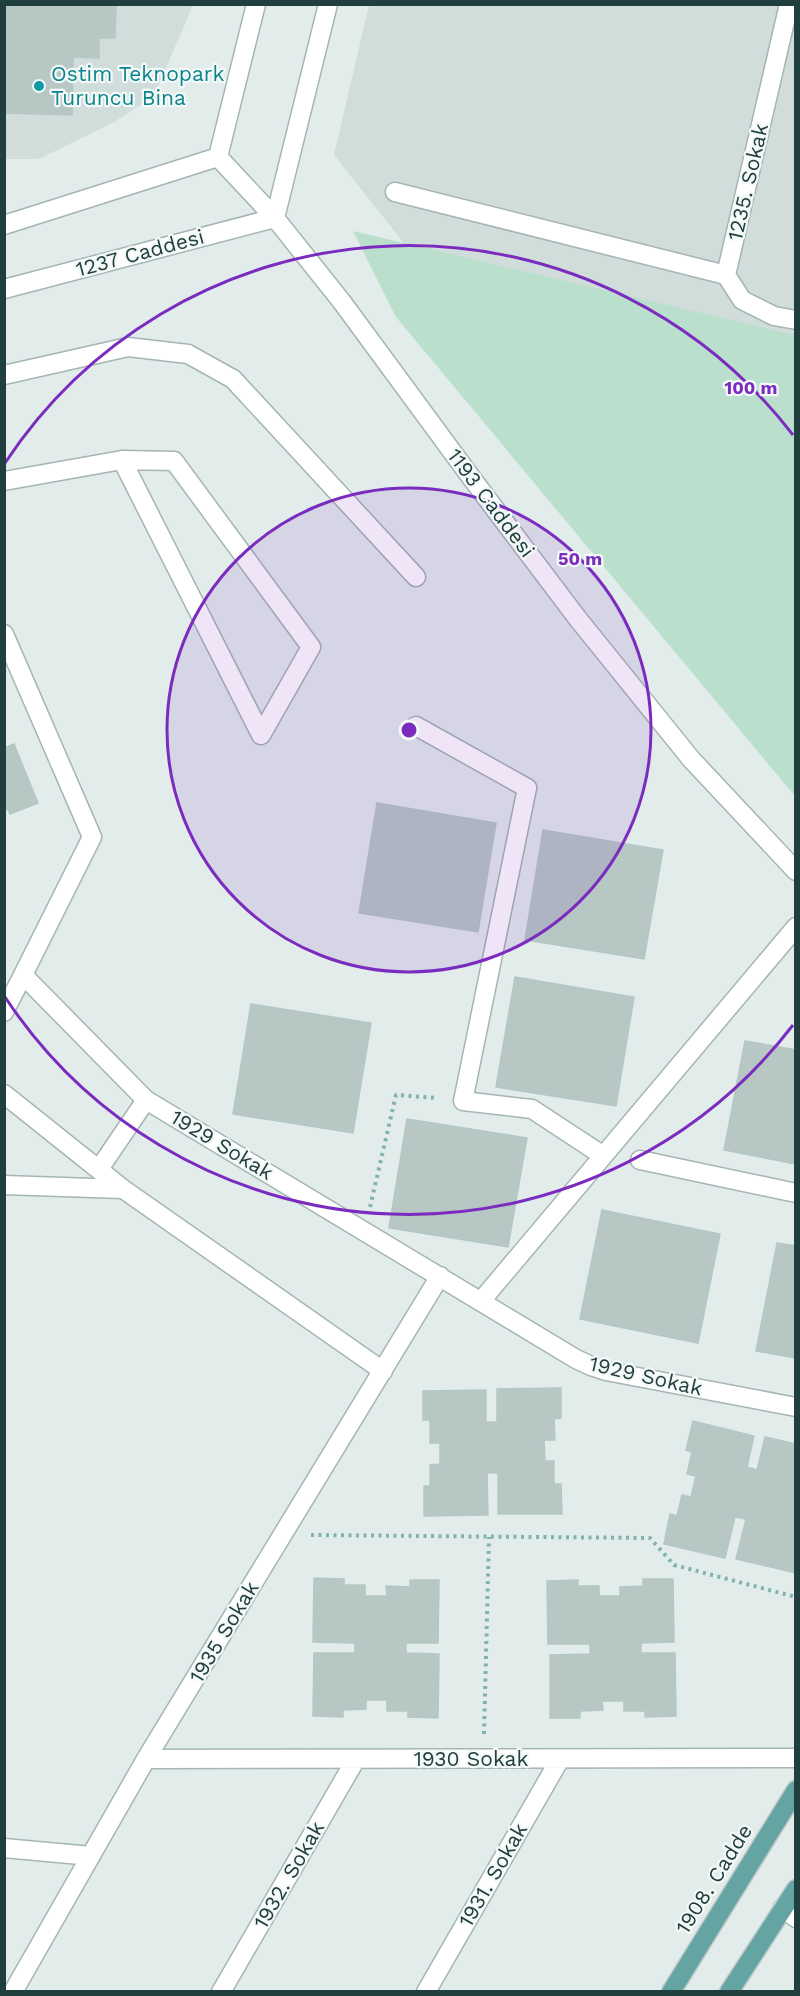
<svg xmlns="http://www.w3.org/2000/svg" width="800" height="1996" viewBox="0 0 800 1996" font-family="'Work Sans',sans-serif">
  <rect width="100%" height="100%" fill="#e2edeb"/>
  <path fill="#d0ddda" d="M 4,5 L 193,5 L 154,96 L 114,122 L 39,159 L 5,159 Z
    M 369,5 L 795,5 L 795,735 L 334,155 Z"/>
  <path fill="#badfcd" d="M 353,231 L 795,335 L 795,796 L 396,317 Z"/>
  <path fill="#b7c8c4" stroke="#b4c7c4" stroke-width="1.5" d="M 4,4 L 144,4 L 116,5 L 115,38 L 99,38 L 99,58 L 73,57 L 72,115 L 4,113 Z
    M 14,744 L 38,803 L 10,814 L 8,809 L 4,810 L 4,748 Z
    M 377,803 L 496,823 L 478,932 L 359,913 Z
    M 543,830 L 663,850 L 644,959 L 525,940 Z
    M 515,977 L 634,997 L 616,1106 L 496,1087 Z
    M 251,1004 L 371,1023 L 353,1133 L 233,1114 Z
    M 745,1041 L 796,1050 L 796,1164 L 724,1150 Z
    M 407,1119 L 527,1138 L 508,1247 L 389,1228 Z
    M 602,1210 L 720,1234 L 698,1343 L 580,1319 Z
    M 777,1243 L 796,1246 L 796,1358 L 756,1351 Z
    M 561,1388 L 561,1418 L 554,1419 L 555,1440 L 544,1440 L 545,1461 L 554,1461 L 554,1484 L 561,1484 L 562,1514 L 498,1514 L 498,1473 L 487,1473 L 488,1515 L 424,1516 L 424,1486 L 430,1486 L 430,1465 L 440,1464 L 440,1443 L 430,1443 L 430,1420 L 423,1420 L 423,1391 L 486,1390 L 486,1422 L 497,1422 L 497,1389 Z
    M 693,1421 L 754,1436 L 747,1467 L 757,1470 L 765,1437 L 796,1444 L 796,1511 L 794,1518 L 796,1519 L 796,1573 L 736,1559 L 746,1519 L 735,1517 L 725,1558 L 664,1544 L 670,1514 L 677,1516 L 682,1495 L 691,1497 L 696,1476 L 687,1474 L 692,1452 L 686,1450 Z
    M 314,1578 L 344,1579 L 344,1585 L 365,1585 L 365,1596 L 387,1596 L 386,1586 L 410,1587 L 410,1580 L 439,1580 L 438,1643 L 406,1643 L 406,1653 L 439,1654 L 438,1718 L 408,1717 L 408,1711 L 387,1711 L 387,1700 L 366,1700 L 366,1709 L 343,1710 L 343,1717 L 313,1716 L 314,1653 L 355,1653 L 355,1643 L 313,1642 Z
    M 643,1579 L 673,1579 L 674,1642 L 641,1643 L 641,1653 L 675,1653 L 676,1716 L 645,1717 L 645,1711 L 624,1711 L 624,1701 L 602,1701 L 603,1710 L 580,1711 L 580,1718 L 550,1718 L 550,1655 L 590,1654 L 590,1644 L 548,1644 L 547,1581 L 578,1580 L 578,1586 L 599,1586 L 599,1596 L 620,1596 L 620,1587 L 643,1586 Z"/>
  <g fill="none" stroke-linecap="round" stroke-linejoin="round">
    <defs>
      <path id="minor" d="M 789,4 L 726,275 L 742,300 L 774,316 L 796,320
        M 218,157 L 275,218 L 342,302 L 470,476 L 578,619 L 691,759 L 796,871
        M 218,157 L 256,4
        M 395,192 L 726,275
        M 275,218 L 328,4
        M 4,225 L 218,157
        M 4,289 L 275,218
        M 4,375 L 128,347 L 188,354 L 233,379 L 416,577
        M 4,481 L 122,460 L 174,461 L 311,647 L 261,735 L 122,460
        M 4,634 L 92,837 L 23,975 L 146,1100 L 576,1359 L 591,1366 L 606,1371 L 796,1407
        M 416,726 L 527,788 L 463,1101 L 532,1109 L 602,1155
        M 4,1012 L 23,975
        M 4,1094 L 123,1189 L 383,1371
        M 640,1160 L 796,1193
        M 99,1169 L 146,1100
        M 4,1185 L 123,1189
        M 481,1301 L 796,927
        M 146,1759 L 796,1758
        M 4,1848 L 91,1856
        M 783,1908 L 796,1918
        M 13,1992 L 146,1759 L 440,1276
        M 221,1992 L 356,1759
        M 426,1992 L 560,1759"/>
      <path id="major" d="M 671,1992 L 796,1790
        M 729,1992 L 796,1889"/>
    </defs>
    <use href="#minor" stroke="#a4b5b4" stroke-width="21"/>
    <use href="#major" stroke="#c1c9c9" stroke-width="21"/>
    <path stroke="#81b2ae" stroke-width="4" stroke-dasharray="3 4.5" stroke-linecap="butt" d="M 370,1207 L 396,1095 L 438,1098
      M 311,1535 L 650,1538 L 674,1565 L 796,1597
      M 484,1734 L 489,1537"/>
    <use href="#minor" stroke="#fff" stroke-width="18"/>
    <use href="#major" stroke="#64a5a3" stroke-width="18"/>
  </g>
  <circle cx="409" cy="730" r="242" fill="#7b2cbf" fill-opacity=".12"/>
  <g fill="none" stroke="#7b2cbf" stroke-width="3">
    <circle cx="409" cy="730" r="242"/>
    <path d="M793 1025A484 484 0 0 1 5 997M5 463A484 484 0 0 1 793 435"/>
  </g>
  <circle fill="#0f9aa8" stroke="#f3f9f7" stroke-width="2" cx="39" cy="86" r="6"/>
  <g text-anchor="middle" stroke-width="4.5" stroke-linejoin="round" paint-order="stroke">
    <g font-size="21" fill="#0d838f" stroke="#f3f9f7" text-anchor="start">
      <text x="51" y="81">Ostim Teknopark<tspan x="51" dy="24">Turuncu Bina</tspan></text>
    </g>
    <g font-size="21" fill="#213f3e" stroke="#f3f9f7">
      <text transform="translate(748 182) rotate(-77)" y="7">1235. Sokak</text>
      <text transform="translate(140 253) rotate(-15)" y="7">1237 Caddesi</text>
      <text transform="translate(491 503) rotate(53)" y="7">1193 Caddesi</text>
      <text transform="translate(222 1145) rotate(31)" y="7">1929 Sokak</text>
      <text transform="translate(646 1376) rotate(13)" y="7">1929 Sokak</text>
      <text transform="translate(224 1632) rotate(-59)" y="7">1935 Sokak</text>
      <text x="471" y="1766">1930 Sokak</text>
      <text transform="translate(289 1875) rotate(-60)" y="7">1932. Sokak</text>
      <text transform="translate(493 1875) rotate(-60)" y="7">1931. Sokak</text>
      <text transform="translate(714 1879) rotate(-58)" y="7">1908. Cadde</text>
    </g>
  </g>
  <circle cx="409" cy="730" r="9" fill="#7b2cbf" stroke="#f3f9f7" stroke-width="3"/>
  <g font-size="18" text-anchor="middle" font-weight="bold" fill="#7b2cbf" stroke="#f3f9f7" stroke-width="4.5" stroke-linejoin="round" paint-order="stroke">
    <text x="751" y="394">100 m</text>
    <text x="580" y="565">50 m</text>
  </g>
  <rect width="800" height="1996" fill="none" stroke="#213f3e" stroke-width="12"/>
</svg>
